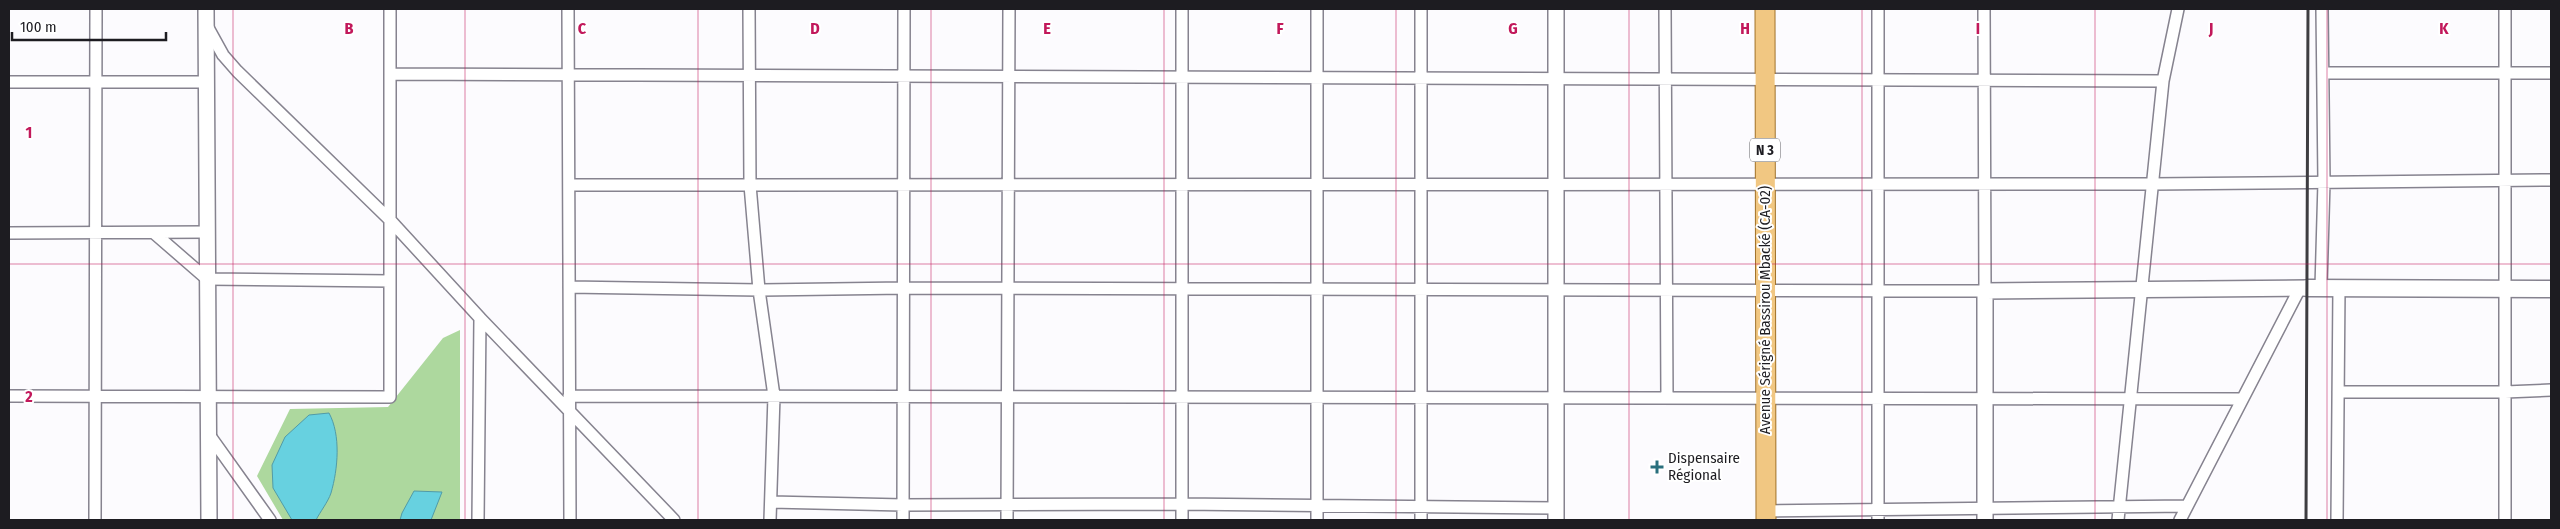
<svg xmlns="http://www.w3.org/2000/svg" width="2560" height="529" viewBox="0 0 2560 529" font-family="'Fira Sans Condensed',sans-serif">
  <rect width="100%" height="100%" fill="#fcfbfe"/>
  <path fill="#add89e" d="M 460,330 L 460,520 L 283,520 L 257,476 L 290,409 L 388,407 L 443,338 Z"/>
  <path fill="#67d1e0" stroke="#519ba7" d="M 329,413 C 341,435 338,469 331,493 C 328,502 320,512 316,520 L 292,520 L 273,488 L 272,465 L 285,437 L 309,415 Z
    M 414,491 L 442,492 L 431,520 L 400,520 L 402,513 Z"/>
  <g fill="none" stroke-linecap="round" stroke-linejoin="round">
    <defs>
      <path id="minor" d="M 568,9 L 570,520
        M 749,9 L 750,185 L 759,290 L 774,396 L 770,520
        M 1421,9 L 1421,520
        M 1665,9 L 1667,398
        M 207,26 L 223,55 L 237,71 L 390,220 L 480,318 L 674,520
        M 2323,73 L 2551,73
        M 390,74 L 2163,81
        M 9,82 L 206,82
        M 569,185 L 2153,184 L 2551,180
        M 9,233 L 207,232
        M 154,233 L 207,279 L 390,281
        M 569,287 L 759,290 L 904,288 L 1985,291 L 1984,9
        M 2321,287 L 2324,182 L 2322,9
        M 2338,392 L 2505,392 L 2551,390
        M 9,396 L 390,397 L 390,9
        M 569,396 L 2242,399
        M 210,436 L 270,520
        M 771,502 L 903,505 L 1182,504 L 1556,508
        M 1766,511 L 2187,506
        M 95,520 L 96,9
        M 478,520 L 480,318
        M 903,520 L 904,9
        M 1007,520 L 1009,9
        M 1182,520 L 1182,9
        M 1317,520 L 1317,9
        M 1878,520 L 1878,9
        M 2118,520 L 2163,81 L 2178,9
        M 2180,520 L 2300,288
        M 2337,520 L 2339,288
        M 2505,520 L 2505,9"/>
      <path id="tertiary" d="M 206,9 L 209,520
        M 1556,9 L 1556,520
        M 1985,520 L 1985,291 L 2308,288"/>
      <path id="secondary" d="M 2308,288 L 2551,289"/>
      <path id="primary" d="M 1765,9 L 1766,520"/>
    </defs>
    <use href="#minor" stroke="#86838f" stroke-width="14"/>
    <use href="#tertiary" stroke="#86838f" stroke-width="18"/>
    <use href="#secondary" stroke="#86838f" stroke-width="19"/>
    <use href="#primary" stroke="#a1722a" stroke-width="21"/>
    <use href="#minor" stroke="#fff" stroke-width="11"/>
    <use href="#tertiary" stroke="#fff" stroke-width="15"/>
    <use href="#secondary" stroke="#fff" stroke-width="16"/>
    <use href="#primary" stroke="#f1c782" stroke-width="19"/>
    <path stroke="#3d3c40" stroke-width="3" d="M 2306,520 L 2308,9"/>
  </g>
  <path fill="none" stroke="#c2185b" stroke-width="1" stroke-opacity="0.55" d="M 233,9 L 233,520M 465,9 L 465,520M 698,9 L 698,520M 931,9 L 931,520M 1164,9 L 1164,520M 1396,9 L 1396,520M 1629,9 L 1629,520M 1862,9 L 1862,520M 2095,9 L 2095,520M 2327,9 L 2327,520M 9,264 L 2551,264"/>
  <path fill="#296f7d" stroke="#fff" stroke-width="2" d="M1654.5 459.5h5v5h5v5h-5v5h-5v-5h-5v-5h5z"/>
  <g text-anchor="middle" stroke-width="4" stroke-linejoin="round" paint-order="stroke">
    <rect fill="#fff" stroke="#616064" stroke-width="1" x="1750" y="138.5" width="30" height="23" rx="4"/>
    <g font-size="14" font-weight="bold" fill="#1d1c21">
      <text x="1765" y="155">N 3</text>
    </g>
    <g font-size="15" fill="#1d1c21" stroke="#fff">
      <text transform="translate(1765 310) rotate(-90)" y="5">Avenue Sérigné Bassirou Mbacké (CA-02)</text>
    </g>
    <g font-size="15" fill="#1d1c21" stroke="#fff" text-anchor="start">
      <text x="1668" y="463">Dispensaire<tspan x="1668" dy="17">Régional</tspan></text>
    </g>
  </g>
  <g font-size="16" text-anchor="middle" font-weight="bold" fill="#c2185b" stroke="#fff" stroke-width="4" stroke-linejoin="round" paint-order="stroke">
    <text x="349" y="34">B</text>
    <text x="582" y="34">C</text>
    <text x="815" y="34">D</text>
    <text x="1047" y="34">E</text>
    <text x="1280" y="34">F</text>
    <text x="1513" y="34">G</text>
    <text x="1745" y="34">H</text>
    <text x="1978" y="34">I</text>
    <text x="2211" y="34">J</text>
    <text x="2444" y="34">K</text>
    <text x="29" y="138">1</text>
    <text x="29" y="402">2</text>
  </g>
  <rect width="2560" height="529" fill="none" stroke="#1d1c21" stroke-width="20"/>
  <path d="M12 32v8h154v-8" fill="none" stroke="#1d1c21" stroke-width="2.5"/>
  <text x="20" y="32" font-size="15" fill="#1d1c21" stroke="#ffffff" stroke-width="4" paint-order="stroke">100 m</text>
</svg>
